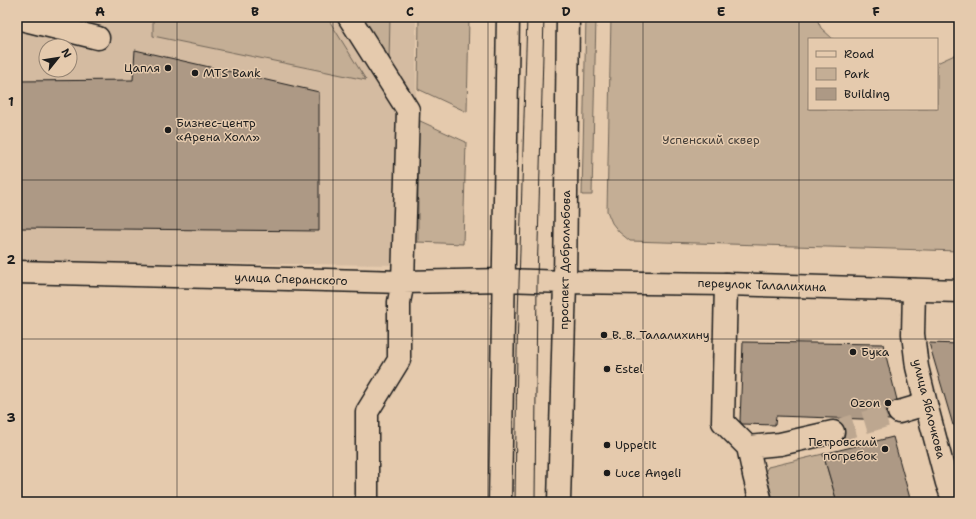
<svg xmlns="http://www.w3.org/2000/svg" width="976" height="519" viewBox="0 0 976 519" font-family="'Shantell Sans',sans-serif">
  <rect width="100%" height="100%" fill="#e5caad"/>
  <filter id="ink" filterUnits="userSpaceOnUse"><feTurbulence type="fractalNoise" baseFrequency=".025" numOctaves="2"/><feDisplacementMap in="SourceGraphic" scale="8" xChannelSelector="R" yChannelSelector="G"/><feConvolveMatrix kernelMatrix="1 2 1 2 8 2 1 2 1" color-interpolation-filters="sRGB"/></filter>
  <g filter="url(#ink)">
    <path fill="#d4bba1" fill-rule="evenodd" d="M 17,17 L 416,17 L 416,265 L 17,262 ZM 46,46 L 70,46 L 70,70 L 46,70 Z"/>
    <path fill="#c4ae95" stroke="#706558" d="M 153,17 L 327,17 L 366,80 L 153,36 Z
      M 361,17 L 390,17 L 389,62 Z
      M 419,17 L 469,17 L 467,112 L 418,89 Z
      M 586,17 L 596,17 L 592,195 L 582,195 Z
      M 611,17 L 816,17 L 821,28 L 833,39 L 809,39 L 809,109 L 937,109 L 937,63 L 959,53 L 959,251 L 630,241 L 619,232 L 612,223 L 607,211 Z
      M 418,120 L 466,142 L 463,244 L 418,242 Z
      M 823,454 L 837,502 L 774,502 L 765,472 L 768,467 Z"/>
    <path fill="#ad9985" stroke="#1c1c1c" d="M 135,50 L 319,92 L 319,231 L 17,228 L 17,81 L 133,80 Z
      M 743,342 L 883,344 L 897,400 L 890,403 L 887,409 L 887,415 L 890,420 L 776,416 L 775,425 L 742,424 L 740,421 Z
      M 929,343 L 959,344 L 959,424 L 953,425 Z
      M 893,437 L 911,502 L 837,502 L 823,454 Z"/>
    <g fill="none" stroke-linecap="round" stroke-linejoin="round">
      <path stroke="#bda790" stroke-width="22" stroke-dasharray="22 11" stroke-linecap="butt" d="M 833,432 L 899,412"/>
      <defs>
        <path id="minor" d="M 349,17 L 408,110 L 403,282 L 399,302 L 399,360 L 367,412 L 367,502
          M 17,18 L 98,38
          M 17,272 L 403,282 L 504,280
          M 726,284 L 723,422 L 748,447 L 780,444 L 833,432
          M 914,290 L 913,334 L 917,367 L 926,404 L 947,483 L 954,502
          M 899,412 L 926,404
          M 748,447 L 754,475 L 761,502"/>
        <path id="major" d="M 504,280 L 565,282 L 726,284 L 959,291
          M 500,502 L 508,17
          M 559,502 L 565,282 L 568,17"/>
      </defs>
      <use href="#minor" stroke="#1c1c1c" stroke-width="25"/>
      <use href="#major" stroke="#1c1c1c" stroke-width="25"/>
      <use href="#minor" stroke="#e5caad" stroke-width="22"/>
      <use href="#major" stroke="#e5caad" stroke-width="22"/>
      <path stroke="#1c1c1c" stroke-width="1" d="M 515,502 L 517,350 L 527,17
        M 535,502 L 537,281 L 544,17"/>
    </g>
  </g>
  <path fill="none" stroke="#1c1c1c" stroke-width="1" stroke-opacity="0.55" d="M 177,17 L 177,502M 333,17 L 333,502M 488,17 L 488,502M 643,17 L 643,502M 799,17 L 799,502M 17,180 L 959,180M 17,339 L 959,339"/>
  <g fill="#1c1c1c" stroke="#e5caad" stroke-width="1.5">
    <circle cx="168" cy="68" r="4"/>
    <circle cx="195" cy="73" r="4"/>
    <circle cx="168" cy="130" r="4"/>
    <circle cx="604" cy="335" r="4"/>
    <circle cx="853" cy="352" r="4"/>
    <circle cx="607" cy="369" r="4"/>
    <circle cx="888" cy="403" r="4"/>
    <circle cx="607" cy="445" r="4"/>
    <circle cx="885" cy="449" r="4"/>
    <circle cx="607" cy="473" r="4"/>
  </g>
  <g text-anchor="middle" stroke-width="3" stroke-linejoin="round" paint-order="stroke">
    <g font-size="12" fill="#1c1c1c" stroke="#e5caad" text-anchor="start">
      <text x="160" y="72" text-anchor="end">Цапля</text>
      <text x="203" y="77">МТS Bank</text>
      <text x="176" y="127">Бизнес-центр<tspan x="176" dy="14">«Арена Холл»</tspan></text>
      <text x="612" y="339">В. В. Талалихину</text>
      <text x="861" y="356">Бука</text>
      <text x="615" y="373">Estel</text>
      <text x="880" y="407" text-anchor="end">Ozon</text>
      <text x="877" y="446" text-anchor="end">Петровский<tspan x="877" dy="14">погребок</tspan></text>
      <text x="615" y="449">Uppetit</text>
      <text x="615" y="477">Luce Angeli</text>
    </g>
    <g font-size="12" fill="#46403a" stroke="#e5caad">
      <text x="711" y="144">Успенский сквер</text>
    </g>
    <g font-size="12" fill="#1c1c1c" stroke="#e5caad">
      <text transform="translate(565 260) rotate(-89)" y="4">проспект Добролюбова</text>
      <text transform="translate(291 279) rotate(2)" y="4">улица Сперанского</text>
      <text transform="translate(762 285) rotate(2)" y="4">переулок Талалихина</text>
      <text transform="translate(929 409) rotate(76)" y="4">улица Яблочкова</text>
    </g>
  </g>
  <rect width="976" height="519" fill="none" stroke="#e5caad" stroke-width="44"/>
  <rect x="808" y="38" width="130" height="72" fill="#e5caad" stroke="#958473"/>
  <rect x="816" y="51" width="20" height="6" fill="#e5caad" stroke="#958473"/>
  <text x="844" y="58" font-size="12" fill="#1c1c1c">Road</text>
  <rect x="816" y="68" width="20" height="12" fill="#c4ae95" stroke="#958473"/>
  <text x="844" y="78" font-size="12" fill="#1c1c1c">Park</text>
  <rect x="816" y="88" width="20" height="12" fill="#ad9985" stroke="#958473"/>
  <text x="844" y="98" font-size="12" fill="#1c1c1c">Building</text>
  <g transform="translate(58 58) rotate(60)"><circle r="19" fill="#e5caad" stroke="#958473"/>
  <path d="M0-3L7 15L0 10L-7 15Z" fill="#1c1c1c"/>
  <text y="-6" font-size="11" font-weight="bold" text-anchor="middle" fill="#1c1c1c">N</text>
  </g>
  <rect x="22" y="22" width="932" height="475" fill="none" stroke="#1c1c1c" stroke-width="1.5"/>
  <g font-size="13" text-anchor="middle" font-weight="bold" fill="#1c1c1c">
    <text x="100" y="16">A</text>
    <text x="255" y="16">B</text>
    <text x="410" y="16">C</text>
    <text x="566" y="16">D</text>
    <text x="721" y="16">E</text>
    <text x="876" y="16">F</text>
    <text x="11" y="106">1</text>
    <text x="11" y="264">2</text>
    <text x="11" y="422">3</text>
  </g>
</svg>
